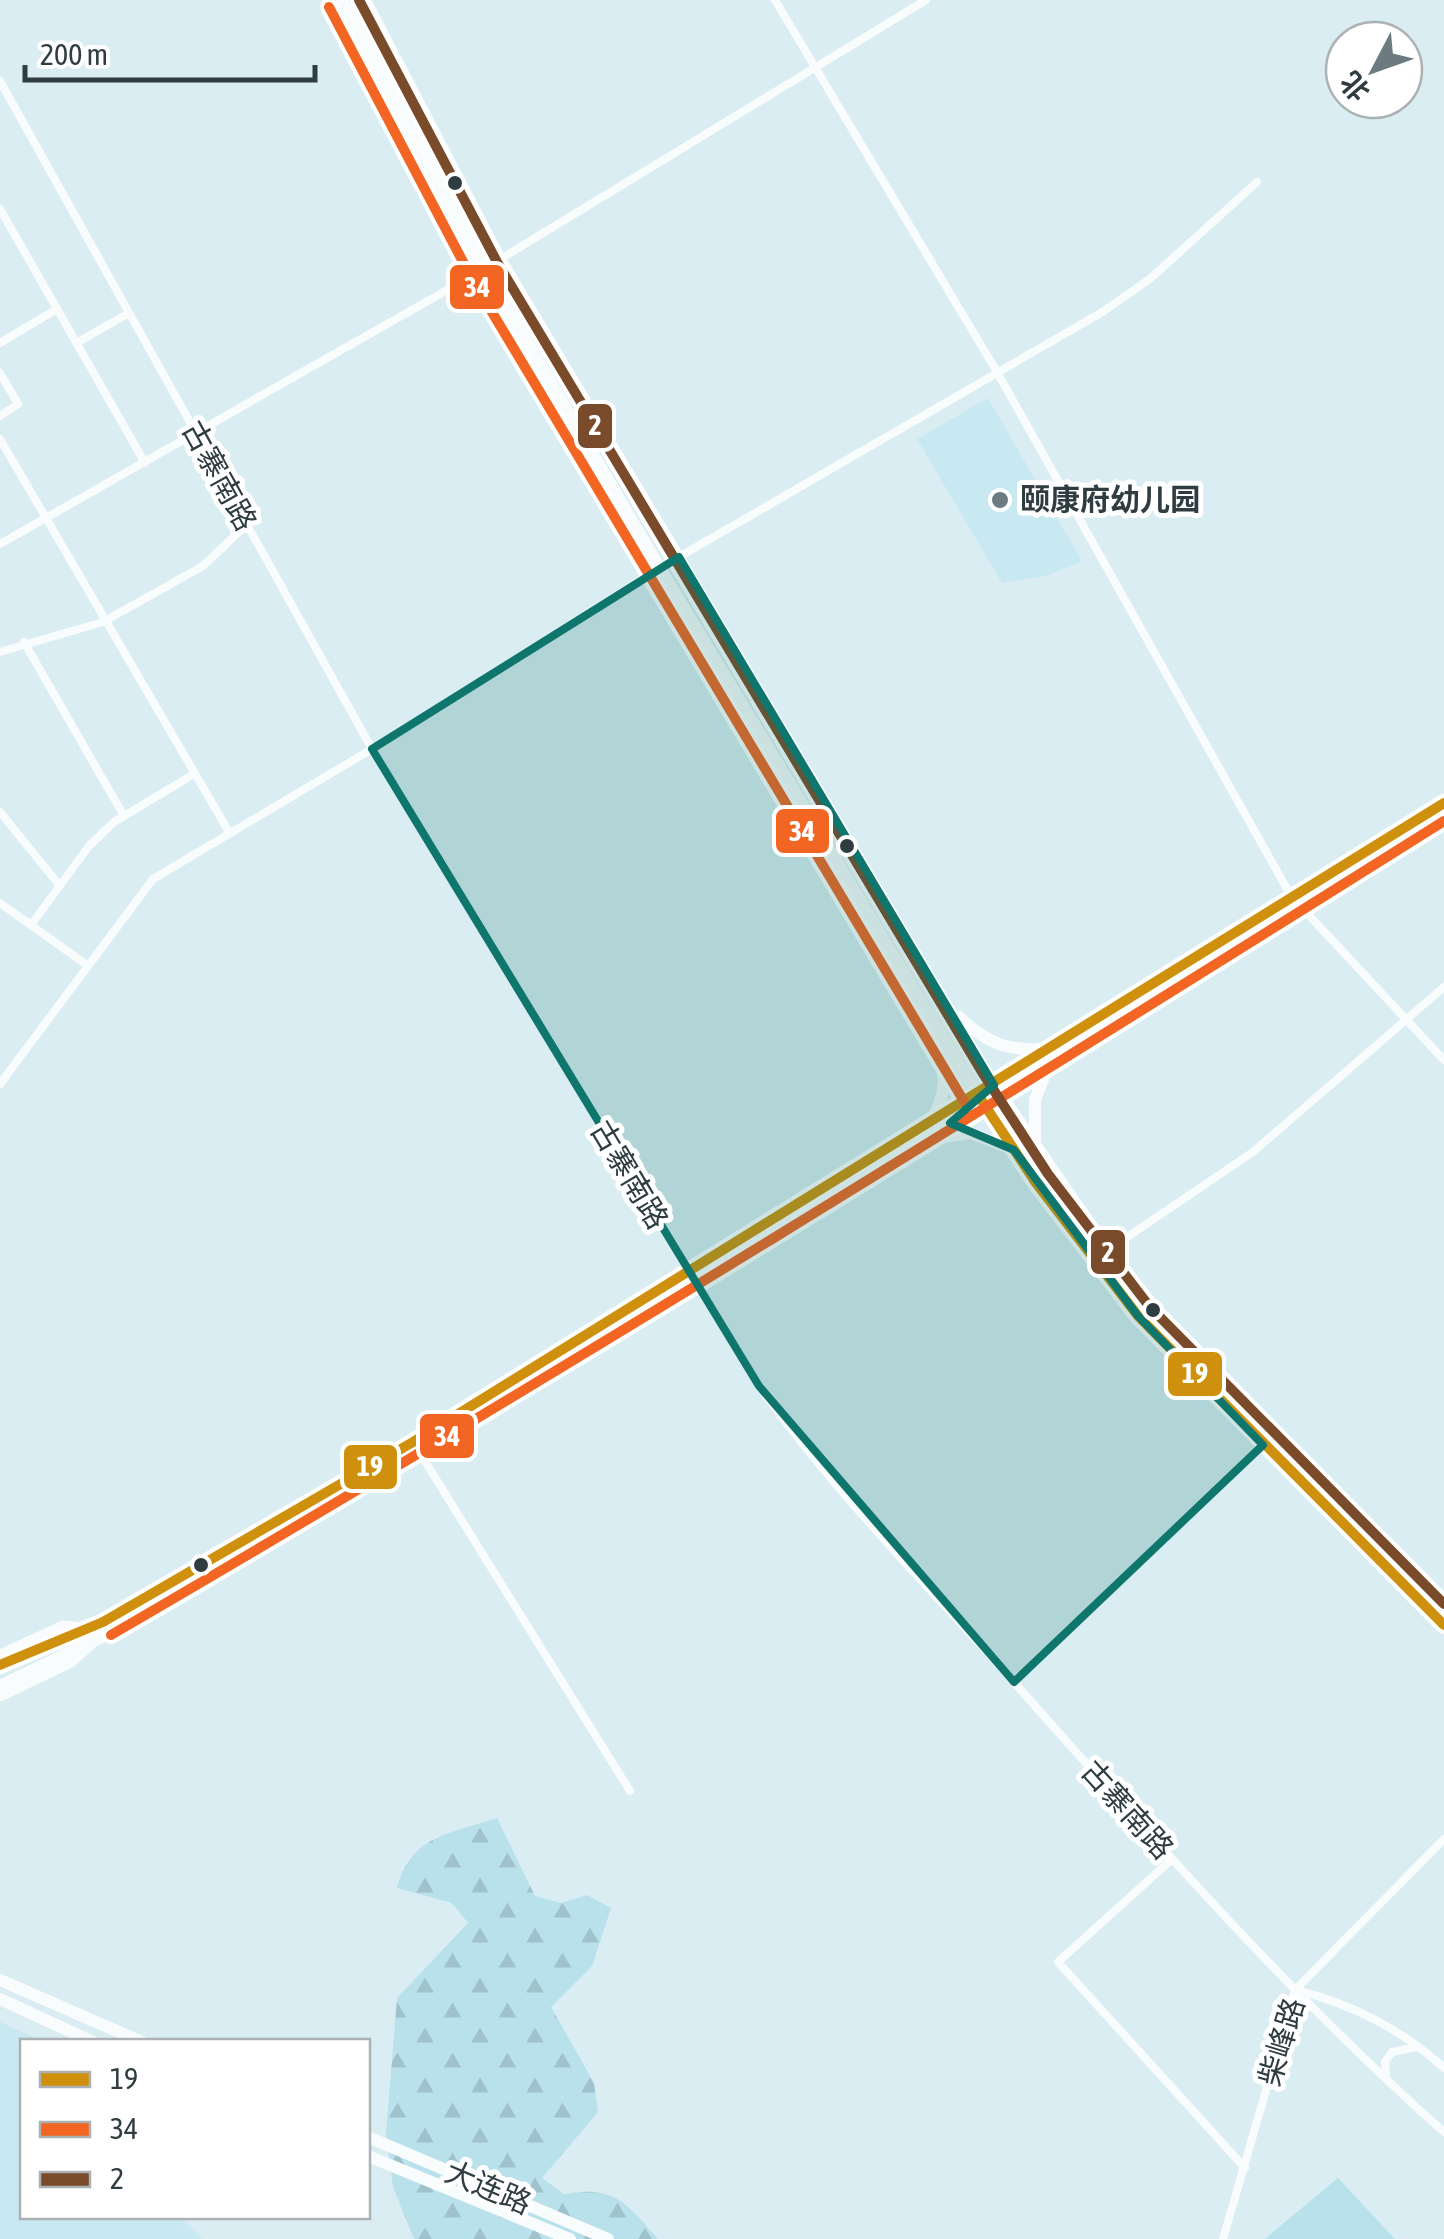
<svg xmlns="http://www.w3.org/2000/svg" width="1444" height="2239" viewBox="0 0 1444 2239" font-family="'Asap Condensed','Noto Sans SC',sans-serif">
  <defs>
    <pattern id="forest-firs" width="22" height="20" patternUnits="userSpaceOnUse" patternTransform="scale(2.5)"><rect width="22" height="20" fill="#b9e1ec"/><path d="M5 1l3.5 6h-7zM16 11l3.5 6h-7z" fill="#9fc2cc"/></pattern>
  </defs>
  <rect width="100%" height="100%" fill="#daedf2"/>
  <path fill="#c9e9f2" d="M 988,398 L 1082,561 L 1046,576 L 1002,583 L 917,439 Z
    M 0,2022 L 42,2041 L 22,2042 L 22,2216 L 180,2217 L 202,2239 L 0,2239 Z"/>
  <path fill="url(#forest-firs)" d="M 497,1818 L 535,1896 L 561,1903 L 587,1895 L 611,1908 L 592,1966 L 551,2007 L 594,2083 L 598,2112 L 542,2178 L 564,2194 C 615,2185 626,2203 658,2239 L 414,2239 L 393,2187 L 386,2134 L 397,1998 L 468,1923 L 452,1903 L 397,1888 C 411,1835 450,1834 497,1818 Z"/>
  <path fill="#b9e1ec" d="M 1338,2178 L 1395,2239 L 1265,2239 Z"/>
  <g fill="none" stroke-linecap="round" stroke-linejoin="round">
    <path stroke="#f9fcfd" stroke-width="8" d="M 775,0 L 997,372 L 1291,896 L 1444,1060
      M 0,81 L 372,749 L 759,1386 C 834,1492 925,1582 1011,1679 C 1150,1835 1287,1993 1444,2132
      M 0,209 L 145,463
      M 78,342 L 129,313
      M 0,343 L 57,309
      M 0,373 L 18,404 L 0,416
      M 0,439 L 229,832
      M 0,544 L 484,269 L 926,0
      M 24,642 L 124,816
      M 0,652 L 103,622 L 203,566 L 246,525
      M 0,812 L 60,886
      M 0,903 L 87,965
      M 31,925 L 89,846 L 114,822 L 194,774
      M 0,1084 L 153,879 L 372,749 L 660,568 L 1104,311 L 1151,278 L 1257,182
      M 1108,1250 L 1253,1152 L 1444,987
      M 413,1442 L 630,1791
      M 1014,1682 L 1263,1445
      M 1171,1860 L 1058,1962 L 1245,2168
      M 1299,1991 C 1352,2004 1404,2031 1444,2068
      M 1386,2074 L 1385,2062 L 1392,2052 L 1417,2047
      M 1223,2239 L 1295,1990 L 1444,1839"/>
    <path stroke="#f9fcfd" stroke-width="11" d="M 0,1655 L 63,1626 L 84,1628
      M 0,1696 L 71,1662 L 91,1644"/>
    <path stroke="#f9fcfd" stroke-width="12" d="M 342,0 L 484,269 L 660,568 L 969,1080 L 1036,1183 L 1138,1316 L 1444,1625
      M 365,0 L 500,259 L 994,1085 L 1108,1250 L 1152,1305 L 1444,1602
      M 923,1014 C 935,1062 958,1072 931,1122
      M 959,1017 C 988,1044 1008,1052 1048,1048
      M 998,1082 L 1444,803
      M 934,1138 L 971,1133 L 1014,1150
      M 1035,1143 L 1035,1100 L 1050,1061
      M 867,1164 L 982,1093
      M 0,1665 L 103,1622 L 393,1453
      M 0,1686 L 170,1604 L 1444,815
      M 0,1980 L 142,2042
      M 0,1999 L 93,2042
      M 368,2137 L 608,2239
      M 368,2156 L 570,2239"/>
    <defs>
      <path id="bus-1" d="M 978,1095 L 1036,1183 L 1138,1316 L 1444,1625
        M 0,1665 L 103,1622 L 413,1442 L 1444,803"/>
      <path id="bus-2" d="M 329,7 L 471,277 L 965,1103
        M 111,1635 C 561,1373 1003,1098 1444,821"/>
      <path id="bus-3" d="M 359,0 L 497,262 L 982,1072 L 1048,1174 L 1149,1306 L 1444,1604"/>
    </defs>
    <use href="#bus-1" stroke="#fff" stroke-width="18"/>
    <use href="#bus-2" stroke="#fff" stroke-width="18"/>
    <use href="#bus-3" stroke="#fff" stroke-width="18"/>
    <use href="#bus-1" stroke="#cf910d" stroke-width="10"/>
    <use href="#bus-2" stroke="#f26522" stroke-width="10"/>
    <use href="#bus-3" stroke="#7a4b2a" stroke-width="10"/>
  </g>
  <path fill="#0f766e" fill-opacity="0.2" stroke="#0f766e" stroke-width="8" stroke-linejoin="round" d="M 679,557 L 994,1085 L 950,1123 L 1014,1150 L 1138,1316 L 1263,1445 L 1014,1682 L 759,1386 L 372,749 Z"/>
  <g fill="#2f3d41" stroke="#fff" stroke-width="4">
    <circle cx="455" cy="183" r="9"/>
    <circle cx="847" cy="846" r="9"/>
    <circle cx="1153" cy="1310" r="9"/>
    <circle cx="201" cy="1565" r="9"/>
  </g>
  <circle fill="#6b7b7f" stroke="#fff" stroke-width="4" cx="1000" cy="500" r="10"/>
  <g text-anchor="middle" stroke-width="10" stroke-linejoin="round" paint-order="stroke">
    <g font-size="30" fill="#2f3d41" stroke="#fff">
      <text transform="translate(219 476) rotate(61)" y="10">古寨南路</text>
      <text transform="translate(629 1175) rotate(59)" y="10">古寨南路</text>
      <text transform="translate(1127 1810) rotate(48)" y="10">古寨南路</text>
      <text transform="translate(1282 2042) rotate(-73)" y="10">柴峰路</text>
      <text transform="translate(488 2188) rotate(23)" y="10">大连路</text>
    </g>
    <g font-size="30" font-weight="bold" fill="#2f3d41" stroke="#fff" text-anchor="start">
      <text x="1020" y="510">颐康府幼儿园</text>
    </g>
  </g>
  <g stroke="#fff" stroke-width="4">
    <rect x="448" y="263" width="58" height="48" rx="10" fill="#f26522"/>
    <rect x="576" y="402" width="38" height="48" rx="10" fill="#7a4b2a"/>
    <rect x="774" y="807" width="57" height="48" rx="10" fill="#f26522"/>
    <rect x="1089" y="1228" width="38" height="48" rx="10" fill="#7a4b2a"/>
    <rect x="1166" y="1350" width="58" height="48" rx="10" fill="#cf910d"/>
    <rect x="418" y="1412" width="58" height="48" rx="10" fill="#f26522"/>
    <rect x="342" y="1443" width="57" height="48" rx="10" fill="#cf910d"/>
  </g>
  <g font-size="28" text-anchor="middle" font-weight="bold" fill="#fff">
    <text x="477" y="297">34</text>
    <text x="595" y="435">2</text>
    <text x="802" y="841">34</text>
    <text x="1108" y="1262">2</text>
    <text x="1195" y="1383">19</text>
    <text x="447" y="1446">34</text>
    <text x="370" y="1476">19</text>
  </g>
  <rect x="20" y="2039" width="350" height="180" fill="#ffffff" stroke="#acb1b3" stroke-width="2.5"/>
  <rect x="40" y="2072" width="50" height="15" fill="#cf910d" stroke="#acb1b3" stroke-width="2.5"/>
  <text x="110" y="2089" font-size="30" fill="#2f3d41">19</text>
  <rect x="40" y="2122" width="50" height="15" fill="#f26522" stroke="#acb1b3" stroke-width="2.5"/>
  <text x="110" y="2139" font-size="30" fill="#2f3d41">34</text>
  <rect x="40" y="2172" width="50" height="15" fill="#7a4b2a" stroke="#acb1b3" stroke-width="2.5"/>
  <text x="110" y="2189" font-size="30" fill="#2f3d41">2</text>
  <g transform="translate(1374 70) rotate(229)"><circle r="48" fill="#ffffff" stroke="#acb1b3" stroke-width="2.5"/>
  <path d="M0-8L18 38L0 25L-18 38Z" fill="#6b7b7f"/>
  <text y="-15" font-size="28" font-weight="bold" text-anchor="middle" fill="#2f3d41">北</text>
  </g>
  <path d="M25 65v15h290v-15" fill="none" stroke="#2f3d41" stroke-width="5"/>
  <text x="40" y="65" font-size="30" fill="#2f3d41" stroke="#ffffff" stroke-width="8" paint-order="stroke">200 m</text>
</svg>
